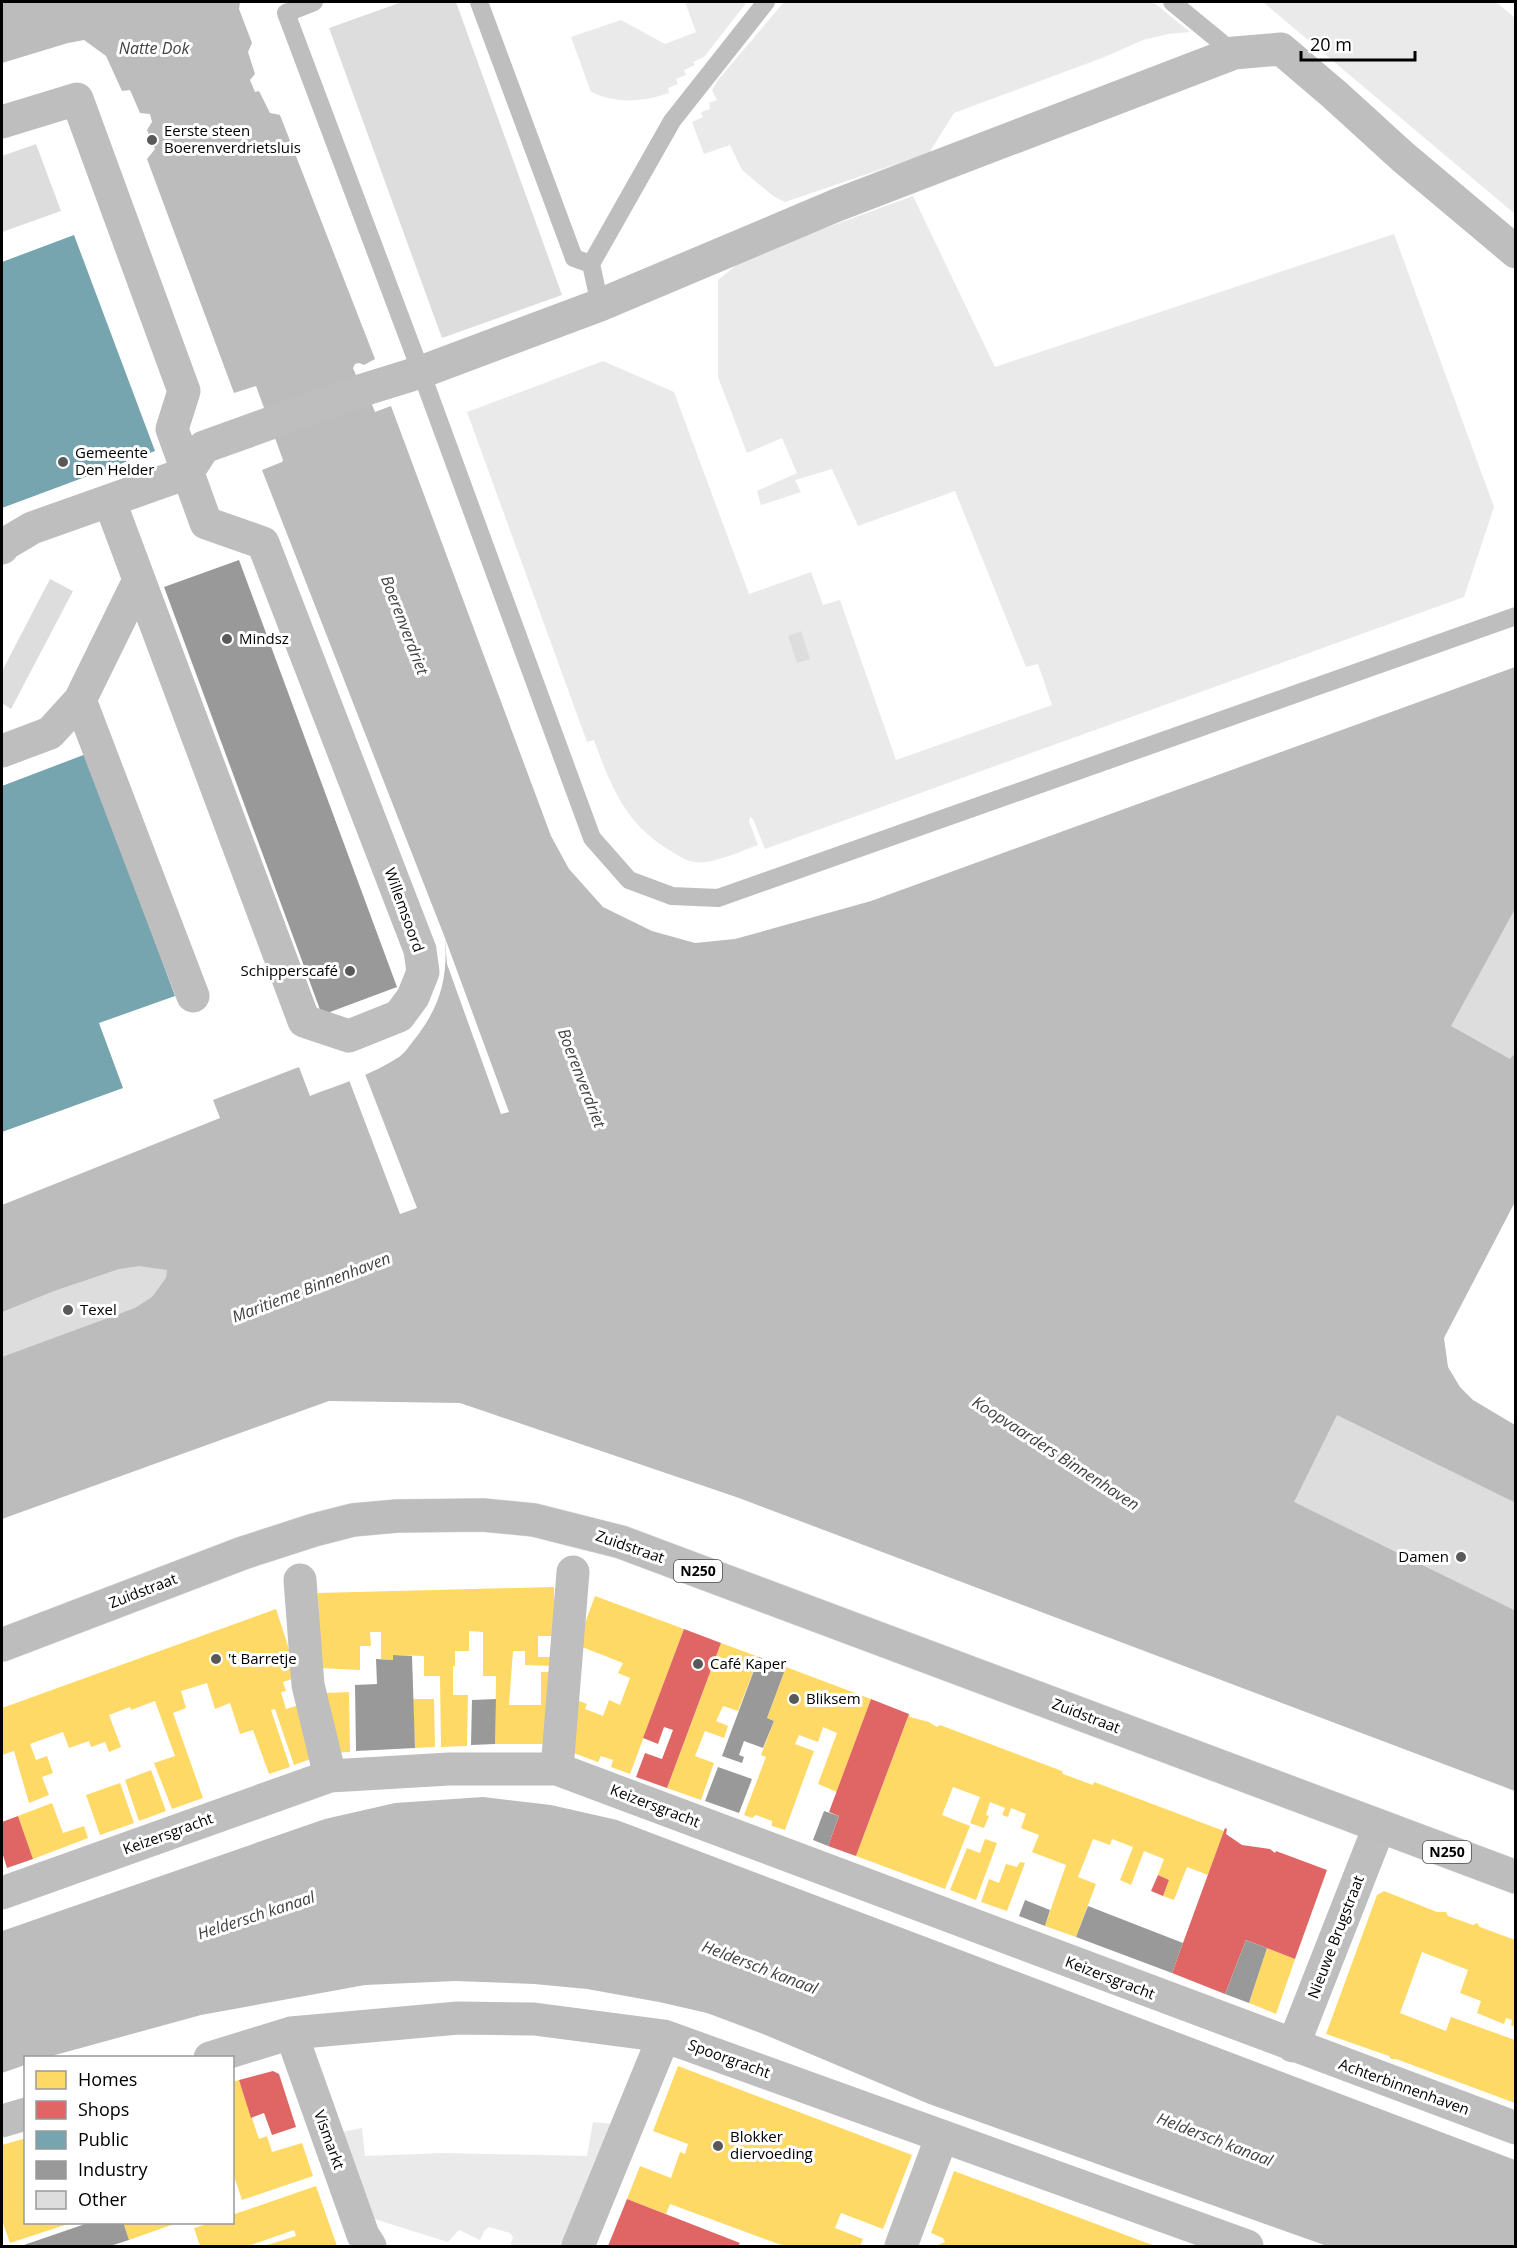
<svg xmlns="http://www.w3.org/2000/svg" width="1517" height="2248" viewBox="0 0 1517 2248" font-family="'Open Sans',sans-serif">
  <rect width="100%" height="100%" fill="#fff"/>
  <path fill="#eaeaea" d="M 685,2 L 747,2 L 704,57 L 693,62 L 695,65 L 684,70 L 686,75 L 676,79 L 678,84 L 668,88 L 669,93 C 643,102 617,104 591,92 L 571,37 L 621,20 L 665,44 L 696,32 Z
    M 784,2 L 1153,2 L 1190,32 L 1168,34 L 1143,40 L 1102,58 L 954,113 L 929,153 L 785,202 L 773,196 L 742,170 L 730,145 L 704,154 L 692,122 L 703,117 L 701,112 L 710,109 L 709,103 L 717,100 L 712,90 L 718,80 Z
    M 1263,2 L 1496,2 L 1515,18 L 1515,214 Z
    M 913,196 L 995,367 L 1394,234 L 1494,507 L 1464,597 L 765,849 L 753,819 L 750,817 L 749,821 L 758,845 C 741,851 722,860 705,862 C 692,864 681,858 671,851 C 626,825 611,787 594,740 L 587,742 L 467,412 L 603,361 L 674,392 L 749,594 L 811,572 L 823,605 L 840,600 L 896,760 L 1052,705 L 1038,664 L 1026,667 L 955,491 L 858,526 L 832,469 L 795,480 L 801,492 L 761,505 L 757,491 L 797,473 L 782,438 L 747,453 L 718,377 L 718,280 L 746,257 Z
    M 593,2122 L 614,2124 L 573,2246 L 510,2246 L 513,2237 L 510,2233 L 489,2227 L 485,2230 L 480,2240 L 459,2230 L 448,2242 L 358,2214 L 342,2132 L 362,2128 L 365,2156 L 444,2153 L 587,2156 Z"/>
  <path fill="#bcbcbc" d="M 2,2 L 240,2 L 239,9 L 252,43 L 248,52 L 255,74 L 250,80 L 255,92 L 259,91 L 270,113 L 280,115 L 375,359 L 364,365 L 359,363 L 355,364 L 353,368 L 356,375 L 360,374 L 375,412 L 391,406 L 551,836 L 569,869 L 603,907 L 652,931 L 695,943 L 735,939 L 871,901 L 1515,667 L 1515,1202 L 1444,1338 L 1448,1367 L 1460,1387 L 1473,1400 L 1515,1425 L 1515,1791 L 739,1498 L 460,1403 L 329,1401 L 2,1519 L 2,1205 L 220,1118 L 213,1100 L 299,1067 L 310,1096 C 340,1084 372,1075 399,1057 C 405,1053 409,1046 414,1040 C 440,1007 448,979 445,938 L 262,470 L 282,462 L 283,460 L 256,386 L 234,393 L 147,159 L 155,149 L 147,130 L 152,122 L 150,114 L 140,113 L 130,90 L 122,91 L 106,56 L 84,40 L 68,43 L 2,63 Z
    M 483,1797 L 551,1805 L 617,1820 L 1515,2160 L 1515,2246 L 1327,2246 L 929,2104 L 763,2034 L 707,2013 L 659,2002 L 587,1989 L 534,1984 L 455,1981 L 365,1985 L 201,2015 L 48,2057 L 26,2058 L 25,2065 L 2,2073 L 2,1931 L 325,1819 L 395,1803 Z"/>
  <path fill="#fff" d="M 445,938 L 509,1112 L 501,1114 L 447,964 Z
    M 365,1074 L 417,1208 L 400,1214 L 349,1080 Z"/>
  <path fill="#ffd966" d="M 554,1587 L 554,1636 L 538,1636 L 538,1657 L 553,1657 L 553,1666 L 525,1665 L 525,1651 L 513,1651 L 509,1705 L 541,1705 L 541,1672 L 553,1672 L 553,1744 L 495,1744 L 496,1676 L 483,1676 L 483,1632 L 469,1631 L 469,1651 L 455,1651 L 455,1666 L 453,1666 L 453,1695 L 468,1695 L 467,1746 L 441,1747 L 440,1676 L 424,1676 L 424,1656 L 393,1655 L 393,1660 L 381,1659 L 381,1632 L 370,1632 L 371,1646 L 360,1646 L 360,1670 L 320,1668 L 318,1593 Z
    M 595,1596 L 684,1629 L 630,1774 L 611,1767 L 613,1760 L 601,1756 L 598,1762 L 568,1751 L 569,1697 L 587,1704 L 585,1709 L 603,1716 L 609,1700 L 620,1705 L 630,1678 L 618,1673 L 623,1663 L 577,1645 Z
    M 276,1609 L 298,1677 L 283,1682 L 286,1691 L 281,1692 L 286,1709 L 306,1703 L 322,1755 L 294,1765 L 275,1709 L 271,1710 L 290,1767 L 269,1774 L 253,1730 L 240,1734 L 230,1703 L 215,1709 L 207,1683 L 181,1691 L 186,1708 L 173,1713 L 203,1798 L 172,1809 L 154,1763 L 175,1756 L 155,1701 L 131,1710 L 130,1707 L 109,1715 L 121,1747 L 109,1752 L 105,1742 L 91,1747 L 89,1741 L 69,1748 L 63,1732 L 30,1744 L 36,1760 L 47,1756 L 53,1773 L 42,1777 L 49,1795 L 29,1803 L 14,1751 L 2,1755 L 2,1708 Z
    M 721,1643 L 759,1657 L 738,1711 L 723,1706 L 716,1721 L 728,1726 L 724,1738 L 705,1731 L 695,1756 L 714,1763 L 701,1800 L 667,1788 Z
    M 786,1667 L 871,1699 L 837,1792 L 818,1784 L 837,1733 L 823,1727 L 818,1742 L 799,1735 L 795,1744 L 814,1751 L 785,1830 L 772,1826 L 772,1821 L 756,1815 L 752,1818 L 744,1815 L 766,1757 L 761,1755 L 774,1721 L 767,1718 Z
    M 349,1692 L 350,1752 L 327,1753 L 325,1693 Z
    M 413,1699 L 434,1699 L 435,1747 L 415,1748 Z
    M 909,1714 L 910,1717 L 929,1722 L 937,1727 L 940,1725 L 1062,1771 L 1063,1774 L 1093,1785 L 1094,1782 L 1224,1831 L 1208,1875 L 1187,1867 L 1174,1900 L 1163,1896 L 1169,1880 L 1158,1875 L 1164,1859 L 1144,1851 L 1131,1885 L 1120,1880 L 1133,1847 L 1112,1839 L 1110,1845 L 1093,1839 L 1078,1877 L 1096,1884 L 1076,1937 L 1045,1926 L 1066,1865 L 1032,1852 L 1039,1835 L 1021,1828 L 1026,1814 L 1011,1808 L 1008,1817 L 1002,1815 L 1005,1808 L 990,1802 L 986,1815 L 989,1816 L 984,1828 L 970,1823 L 980,1797 L 953,1787 L 942,1815 L 970,1826 L 945,1889 L 856,1856 Z
    M 151,1770 L 166,1811 L 139,1821 L 125,1780 Z
    M 120,1783 L 134,1823 L 100,1835 L 86,1795 Z
    M 52,1803 L 63,1833 L 84,1826 L 88,1838 L 33,1859 L 18,1816 Z
    M 985,1839 L 997,1843 L 976,1900 L 950,1890 L 967,1848 L 980,1853 Z
    M 1020,1862 L 1025,1863 L 1007,1911 L 981,1902 L 989,1879 L 999,1883 L 1006,1864 L 1017,1867 Z
    M 1384,1891 L 1437,1912 L 1446,1912 L 1448,1916 L 1473,1925 L 1477,1923 L 1480,1927 L 1515,1940 L 1515,2027 L 1511,2025 L 1512,2020 L 1506,2018 L 1504,2024 L 1477,2013 L 1481,2001 L 1460,1993 L 1468,1970 L 1422,1952 L 1400,2013 L 1446,2031 L 1451,2017 L 1515,2040 L 1515,2103 L 1396,2059 L 1391,2059 L 1389,2056 L 1326,2034 L 1377,1895 Z
    M 1267,1948 L 1295,1959 L 1276,2014 L 1249,2003 Z
    M 678,2066 L 912,2155 L 883,2229 L 841,2213 L 835,2228 L 863,2239 L 860,2246 L 784,2246 L 670,2204 L 666,2214 L 627,2199 L 640,2166 L 671,2178 L 680,2152 L 685,2154 L 688,2144 L 653,2131 Z
    M 239,2080 L 259,2139 L 267,2136 L 272,2152 L 302,2143 L 313,2176 L 242,2200 L 232,2170 L 232,2082 Z
    M 26,2138 L 26,2223 L 71,2223 L 10,2243 L 2,2220 L 2,2145 Z
    M 954,2171 L 1005,2190 L 1155,2246 L 984,2246 L 985,2245 L 981,2246 L 936,2246 L 945,2242 L 943,2238 L 931,2233 Z
    M 316,2186 L 337,2246 L 264,2246 L 296,2236 L 294,2230 L 248,2246 L 200,2246 L 194,2228 L 209,2223 L 232,2223 L 232,2215 Z
    M 123,2223 L 177,2223 L 129,2240 Z"/>
  <path fill="#e06666" d="M 684,1629 L 721,1643 L 667,1788 L 636,1777 L 645,1753 L 662,1759 L 673,1730 L 664,1727 L 658,1744 L 643,1738 Z
    M 871,1699 L 909,1714 L 856,1856 L 828,1846 L 839,1816 L 829,1812 Z
    M 18,1816 L 33,1859 L 7,1868 L 2,1852 L 2,1822 Z
    M 1225,1828 L 1227,1829 L 1226,1834 L 1242,1845 L 1270,1849 L 1275,1853 L 1276,1851 L 1327,1870 L 1295,1959 L 1246,1940 L 1225,1994 L 1172,1973 Z
    M 1158,1875 L 1169,1880 L 1163,1896 L 1151,1891 Z
    M 273,2071 L 279,2074 L 296,2127 L 272,2135 L 264,2113 L 251,2118 L 239,2080 Z
    M 627,2199 L 740,2243 L 738,2246 L 608,2246 Z"/>
  <path fill="#76a5af" d="M 74,235 L 155,451 L 2,508 L 2,262 Z
    M 86,754 L 175,996 L 99,1023 L 123,1088 L 2,1132 L 2,786 Z"/>
  <path fill="#999" d="M 239,560 L 397,987 L 322,1015 L 164,587 Z
    M 393,1655 L 412,1656 L 415,1748 L 356,1751 L 355,1685 L 377,1684 L 376,1659 L 393,1660 Z
    M 759,1657 L 786,1667 L 767,1718 L 774,1721 L 763,1748 L 744,1741 L 739,1755 L 744,1757 L 742,1763 L 722,1756 Z
    M 496,1699 L 495,1744 L 471,1745 L 472,1700 Z
    M 718,1767 L 752,1779 L 739,1813 L 705,1801 Z
    M 824,1811 L 839,1816 L 828,1846 L 813,1840 Z
    M 1025,1900 L 1050,1910 L 1045,1926 L 1019,1916 Z
    M 1088,1906 L 1183,1943 L 1172,1973 L 1076,1937 Z
    M 1246,1940 L 1267,1948 L 1249,2003 L 1225,1994 Z
    M 91,2222 L 123,2222 L 129,2240 L 110,2246 L 21,2246 Z"/>
  <path fill="#ddd" d="M 402,2 L 456,2 L 562,295 L 442,338 L 329,28 Z
    M 36,144 L 61,211 L 2,232 L 2,156 Z
    M 50,579 L 73,591 L 11,709 L 2,703 L 2,671 Z
    M 801,631 L 810,659 L 797,663 L 788,636 Z
    M 1516,907 L 1516,1052 L 1510,1059 L 1451,1026 Z
    M 139,1266 L 167,1270 L 166,1278 L 152,1297 L 135,1308 L 2,1357 L 2,1312 L 54,1291 L 119,1269 Z
    M 1337,1415 L 1516,1503 L 1516,1611 L 1294,1502 Z"/>
  <g fill="none" stroke-linecap="round" stroke-linejoin="round">
    <defs>
      <path id="primary" d="M 2,1645 L 243,1553 L 314,1530 L 353,1520 L 397,1516 L 483,1515 L 534,1520 L 621,1542 L 1516,1877"/>
    </defs>
    <use href="#primary" stroke="#dbdbdb" stroke-width="34"/>
    <path stroke="#bebebe" stroke-width="18" d="M 314,2 L 286,13 L 421,372 L 592,838 L 629,880 L 672,896 L 718,898 L 1516,616
      M 479,2 L 574,258 L 591,264 L 600,305
      M 1172,2 L 1234,53
      M 591,264 L 672,121 L 766,2"/>
    <path stroke="#bebebe" stroke-width="33" d="M 2,122 L 77,99 L 184,391 L 172,429 L 206,523 L 263,543 L 420,950 L 423,972 L 413,997 L 399,1016 L 349,1036 L 304,1021 L 110,502
      M 2,548 L 5,544 L 32,528 L 187,473 L 204,447 L 366,389 L 421,372 L 600,305 L 837,205 L 1234,53 L 1281,49 L 1335,95 L 1403,157 L 1516,252
      M 139,580 L 80,700 L 193,996
      M 2,751 L 50,733 L 80,700
      M 300,1580 L 308,1685 L 330,1776
      M 557,1769 L 573,1572
      M 2,1893 L 330,1776 L 449,1769 L 557,1769 L 1516,2128
      M 291,2033 L 363,2235 L 370,2246
      M 1293,2046 L 1379,1827
      M 210,2058 L 291,2033 L 458,2018 L 534,2019 L 664,2036 L 1247,2246
      M 2,2121 L 26,2114
      M 578,2246 L 664,2036
      M 901,2246 L 942,2136"/>
    <use href="#primary" stroke="#bdbdbd" stroke-width="33"/>
  </g>
  <g fill="#595959" stroke="#fff" stroke-width="2">
    <circle cx="152" cy="140" r="6"/>
    <circle cx="63" cy="462" r="6"/>
    <circle cx="227" cy="639" r="6"/>
    <circle cx="350" cy="971" r="6"/>
    <circle cx="68" cy="1310" r="6"/>
    <circle cx="1461" cy="1557" r="6"/>
    <circle cx="216" cy="1659" r="6"/>
    <circle cx="698" cy="1664" r="6"/>
    <circle cx="794" cy="1699" r="6"/>
    <circle cx="718" cy="2146" r="6"/>
  </g>
  <g text-anchor="middle" stroke-width="6" stroke-linejoin="round" paint-order="stroke">
    <g fill="#fff" stroke="#4c4c4c" stroke-width="1.5">
      <rect x="674" y="1560" width="48" height="22" rx="4.5"/>
      <rect x="1423" y="1841" width="48" height="22" rx="4.5"/>
    </g>
    <g font-size="14" font-weight="bold" fill="#000">
      <text x="698" y="1576">N250</text>
      <text x="1447" y="1857">N250</text>
    </g>
    <g font-size="15" fill="#000" stroke="#fff" text-anchor="start">
      <text x="164" y="136">Eerste steen<tspan x="164" dy="17">Boerenverdrietsluis</tspan></text>
      <text x="75" y="458">Gemeente<tspan x="75" dy="17">Den Helder</tspan></text>
      <text x="239" y="644">Mindsz</text>
      <text x="338" y="976" text-anchor="end">Schipperscafé</text>
      <text x="80" y="1315">Texel</text>
      <text x="1449" y="1562" text-anchor="end">Damen</text>
      <text x="228" y="1664">'t Barretje</text>
      <text x="710" y="1669">Café Kaper</text>
      <text x="806" y="1704">Bliksem</text>
      <text x="730" y="2142">Blokker<tspan x="730" dy="17">diervoeding</tspan></text>
    </g>
    <g font-size="15" fill="#000" stroke="#fff">
      <text transform="translate(404 910) rotate(70)" y="5">Willemsoord</text>
      <text transform="translate(630 1547) rotate(19)" y="5">Zuidstraat</text>
      <text transform="translate(143 1591) rotate(-21)" y="5">Zuidstraat</text>
      <text transform="translate(1086 1716) rotate(21)" y="5">Zuidstraat</text>
      <text transform="translate(655 1806) rotate(21)" y="5">Keizersgracht</text>
      <text transform="translate(168 1834) rotate(-20)" y="5">Keizersgracht</text>
      <text transform="translate(1336 1937) rotate(-69)" y="5">Nieuwe Brugstraat</text>
      <text transform="translate(1110 1978) rotate(21)" y="5">Keizersgracht</text>
      <text transform="translate(729 2059) rotate(20)" y="5">Spoorgracht</text>
      <text transform="translate(1404 2087) rotate(20)" y="5">Achterbinnenhaven</text>
      <text transform="translate(329 2140) rotate(70)" y="5">Vismarkt</text>
    </g>
    <g font-size="16" font-style="italic" fill="#414141" stroke="#fff">
      <text x="154" y="54">Natte Dok</text>
      <text transform="translate(405 625) rotate(69)" y="6">Boerenverdriet</text>
      <text transform="translate(582 1078) rotate(69)" y="6">Boerenverdriet</text>
      <text transform="translate(311 1287) rotate(-21)" y="6">Maritieme Binnenhaven</text>
      <text transform="translate(1056 1453) rotate(33)" y="6">Koopvaarders Binnenhaven</text>
      <text transform="translate(256 1915) rotate(-18)" y="6">Heldersch kanaal</text>
      <text transform="translate(760 1967) rotate(21)" y="6">Heldersch kanaal</text>
      <text transform="translate(1215 2139) rotate(21)" y="6">Heldersch kanaal</text>
    </g>
  </g>
  <rect width="1517" height="2248" fill="none" stroke="#000000" stroke-width="6"/>
  <rect x="24" y="2056" width="210" height="168" fill="#ffffff" stroke="#999999" stroke-width="1.5"/>
  <rect x="36" y="2071" width="30" height="18" fill="#ffd966" stroke="#999999" stroke-width="1.5"/>
  <text x="78" y="2086" font-size="18" fill="#000000">Homes</text>
  <rect x="36" y="2101" width="30" height="18" fill="#e06666" stroke="#999999" stroke-width="1.5"/>
  <text x="78" y="2116" font-size="18" fill="#000000">Shops</text>
  <rect x="36" y="2131" width="30" height="18" fill="#76a5af" stroke="#999999" stroke-width="1.5"/>
  <text x="78" y="2146" font-size="18" fill="#000000">Public</text>
  <rect x="36" y="2161" width="30" height="18" fill="#999999" stroke="#999999" stroke-width="1.5"/>
  <text x="78" y="2176" font-size="18" fill="#000000">Industry</text>
  <rect x="36" y="2191" width="30" height="18" fill="#dddddd" stroke="#999999" stroke-width="1.5"/>
  <text x="78" y="2206" font-size="18" fill="#000000">Other</text>
  <path d="M1301 51v9h114v-9" fill="none" stroke="#000000" stroke-width="3"/>
  <text x="1310" y="51" font-size="18" fill="#000000" stroke="#ffffff" stroke-width="4.5" paint-order="stroke">20 m</text>
</svg>
